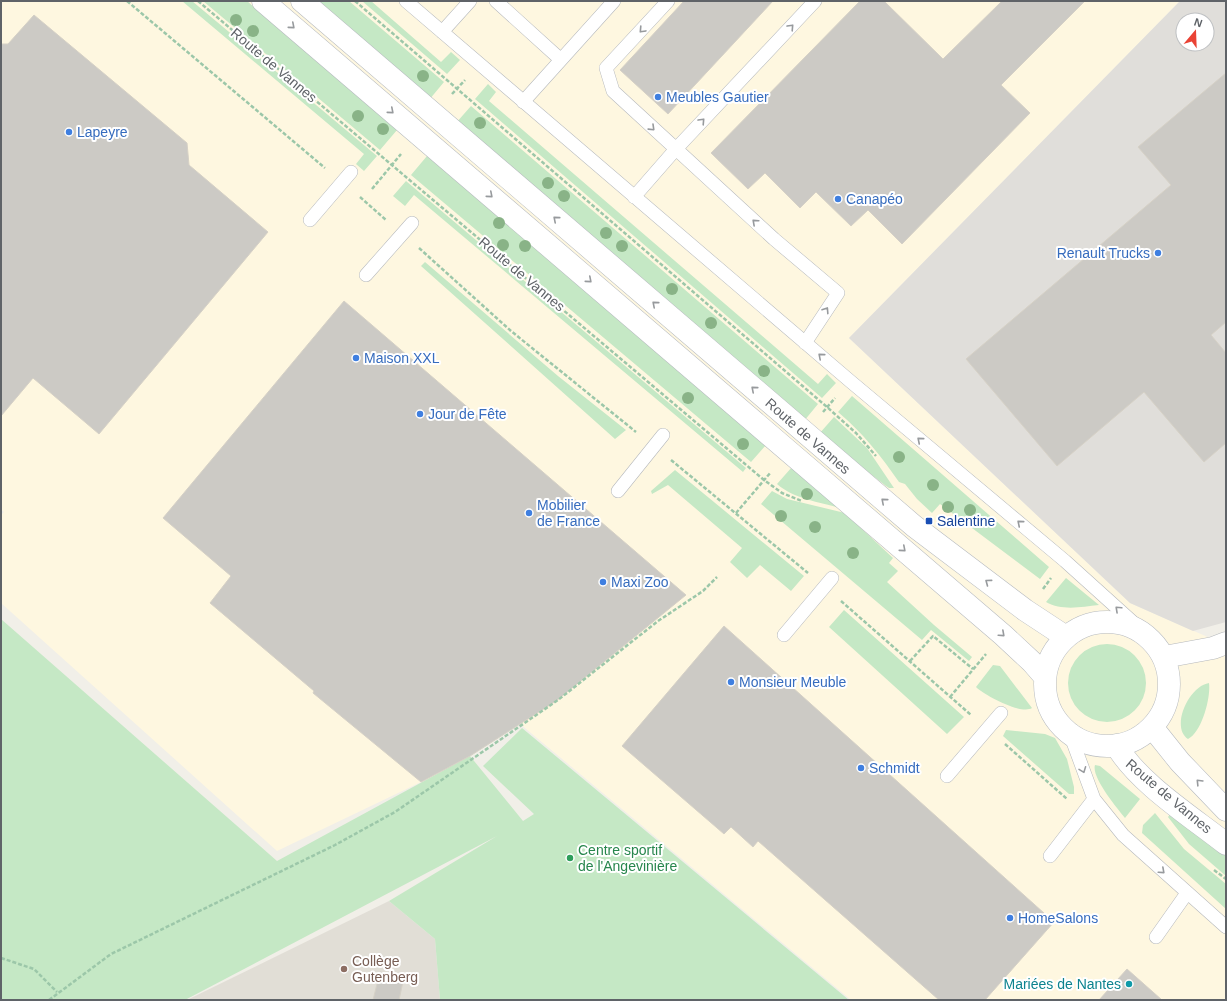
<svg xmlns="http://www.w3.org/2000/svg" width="1227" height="1001" viewBox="0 0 1227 1001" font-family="Arial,sans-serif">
  <rect width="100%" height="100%" fill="#f1efe8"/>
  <path fill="#fef7e0" d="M 1,1 L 1180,1 L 849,338 L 1130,603 L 1226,645 L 1226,1000 L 851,1000 L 519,723 L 470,756 L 421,782 L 277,851 L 1,603 L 1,515 L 4,512 L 1,509 Z"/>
  <path fill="#e0deda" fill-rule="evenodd" d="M 1180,1 L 1226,1 L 1226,622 L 1193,631 L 1130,603 L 849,338 ZM 1183,20 L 1207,20 L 1207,44 L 1183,44 Z"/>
  <path fill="#e1ded6" d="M 389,901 L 435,939 L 440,1000 L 187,1000 Z"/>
  <path fill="#c5e8c5" d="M 182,1 L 192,1 L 377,156 L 364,171 L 356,164 L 364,154 Z
    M 203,1 L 247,1 L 397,130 L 380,150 Z
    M 313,1 L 349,1 L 444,82 L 429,100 Z
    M 362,1 L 371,1 L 441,62 L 451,52 L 460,60 L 447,74 Z
    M 488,84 L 496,92 L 489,101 L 818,384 L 827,374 L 836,383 L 822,398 L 475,99 Z
    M 471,106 L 818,404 L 804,421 L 456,123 Z
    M 427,156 L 766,445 L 751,462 L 411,175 Z
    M 406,181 L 746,468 L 743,472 L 414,195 L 405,206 L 393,196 Z
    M 425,262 L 558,376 L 626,430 L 615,439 L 421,266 Z
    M 852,396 L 1049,567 L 1040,579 L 940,504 L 932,513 L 917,499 L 905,484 L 899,482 C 881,456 863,433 838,412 Z
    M 834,417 L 867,448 L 894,488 L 889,488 L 886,486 L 819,434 Z
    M 792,467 L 840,508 C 819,502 794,499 777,484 Z
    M 675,470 L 804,576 L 791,591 L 760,565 L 747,578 L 730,562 L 742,548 L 668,485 L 652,494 L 651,491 Z
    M 772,491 L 787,499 L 845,513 L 893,558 L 889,563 L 898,571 L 887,582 L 934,625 L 972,657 L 969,661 L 931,630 L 922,640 L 761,504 Z
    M 1066,578 L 1099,605 C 1081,607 1062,611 1046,602 Z
    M 844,610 L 964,717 L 947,734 L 829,627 Z
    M 1,619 L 277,861 L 470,756 L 523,821 L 534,814 L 483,766 L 522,728 L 849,1000 L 440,1000 L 435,939 L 389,901 L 497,836 L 185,1000 L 1,1000 Z
    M1068 683a39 39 0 1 1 78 0a39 39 0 1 1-78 0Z
    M 993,665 L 1000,666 L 1032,708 C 1021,715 984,695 976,687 Z
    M 1209,683 C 1211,697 1202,732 1188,739 C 1170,727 1189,686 1209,683 Z
    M 1006,730 L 1045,734 L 1055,738 L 1067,759 L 1074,787 L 1074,794 L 1069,794 L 1003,736 Z
    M 1095,765 L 1100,766 L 1140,799 L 1125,818 C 1117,808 1091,777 1095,765 Z
    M 1155,813 L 1184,849 L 1226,884 L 1226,909 L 1142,833 L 1143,825 Z
    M 1171,813 L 1226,856 L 1226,876 L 1189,844 L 1168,817 Z"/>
  <path fill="#cccac5" stroke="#d6d1c6" d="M 684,1 L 773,1 L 668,114 L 620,70 Z
    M 860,1 L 884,1 L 943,59 L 1002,1 L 1085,1 L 1001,85 L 1030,113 L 902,244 L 868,210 L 851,226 L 816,192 L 800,208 L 765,173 L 748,189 L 711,153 Z
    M 34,15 L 187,143 L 189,165 L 268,232 L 99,434 L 33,378 L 1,416 L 1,44 L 8,44 Z
    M 1226,73 L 1226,322 L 1211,335 L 1226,353 L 1226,443 L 1204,462 L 1144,392 L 1057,466 L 966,359 L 1171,185 L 1138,147 Z
    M 344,301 L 686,595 L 556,701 L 470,756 L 421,782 L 313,693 L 314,691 L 210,603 L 231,576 L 163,518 Z
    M 724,626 L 1054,922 L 985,1000 L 939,1000 L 758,841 L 753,847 L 731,827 L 724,834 L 622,746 Z
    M 1127,969 L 1162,1000 L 1099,1000 Z
    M 380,972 L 404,977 L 399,1000 L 373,1000 Z"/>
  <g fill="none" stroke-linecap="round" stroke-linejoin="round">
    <defs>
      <path id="service" d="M 406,1 L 850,381 L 1065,561 L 1147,635
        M 496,1 L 560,59
        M 668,1 L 606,68 L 613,91 L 774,239 L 838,293 L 805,343
        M 442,32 L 470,1
        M 523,102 L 614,1
        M 634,197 L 675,150 L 815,1
        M 310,220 L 351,172
        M 366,275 L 412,223
        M 618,491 L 663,435
        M 784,635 L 832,578
        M 1070,734 L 1094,799 L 1123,835 L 1226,927
        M 947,776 L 1001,713
        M 1050,856 L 1094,799
        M 1156,937 L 1187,893"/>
      <path id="tertiary" d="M 1164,657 L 1213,648 L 1226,643"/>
      <path id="secondary" d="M 263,1 L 1003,635 L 1032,662 L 1045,677
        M 302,1 L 914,526 L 1025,610 L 1066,637
        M1045 684a62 62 0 1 1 124 0a62 62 0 1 1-124 0Z
        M 1152,727 L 1180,762 L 1226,810
        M 1116,745 C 1138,783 1192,817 1226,844"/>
    </defs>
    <use href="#service" stroke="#b5b8bc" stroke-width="14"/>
    <use href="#tertiary" stroke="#b5b8bc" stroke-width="23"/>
    <use href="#secondary" stroke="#b6babf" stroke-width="23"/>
    <path stroke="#9cc7a9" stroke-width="2.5" stroke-dasharray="4 2" stroke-linecap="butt" d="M 127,1 L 325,168
      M 198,1 L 764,480 L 782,493 L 802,501
      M 355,1 L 827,407 L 856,433 L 876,456
      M 452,94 L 465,80
      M 372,189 L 401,154
      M 360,197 L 386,220
      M 419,248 L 511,331 L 636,432
      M 823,412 L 835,398
      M 671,460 L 808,573
      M 736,513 L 771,472
      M 1043,589 L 1051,578
      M 841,601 L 971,715
      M 910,661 L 933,636 L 973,669
      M 950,697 L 986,654
      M 1005,744 L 1067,799
      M 1214,870 L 1226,879
      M 1,958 L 34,969 L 57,992
      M 49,1000 L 111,954 L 335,845 L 395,812 L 558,700 L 658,621 L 703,591 L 717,577"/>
    <use href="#service" stroke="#fff" stroke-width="13"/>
    <use href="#tertiary" stroke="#fff" stroke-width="22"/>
    <use href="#secondary" stroke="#fff" stroke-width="22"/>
  </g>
  <g fill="#89b387">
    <circle cx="236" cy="20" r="6"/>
    <circle cx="253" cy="31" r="6"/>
    <circle cx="423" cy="76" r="6"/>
    <circle cx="358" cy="116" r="6"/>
    <circle cx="480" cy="123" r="6"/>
    <circle cx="383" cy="129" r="6"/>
    <circle cx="548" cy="183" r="6"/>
    <circle cx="564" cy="196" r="6"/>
    <circle cx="499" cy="223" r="6"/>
    <circle cx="606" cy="233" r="6"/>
    <circle cx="503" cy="245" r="6"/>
    <circle cx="525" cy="246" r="6"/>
    <circle cx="622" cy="246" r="6"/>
    <circle cx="672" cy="289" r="6"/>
    <circle cx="711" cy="323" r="6"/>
    <circle cx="764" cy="371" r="6"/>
    <circle cx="688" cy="398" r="6"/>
    <circle cx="743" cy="444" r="6"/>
    <circle cx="899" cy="457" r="6"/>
    <circle cx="933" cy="485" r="6"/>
    <circle cx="807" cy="494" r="6"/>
    <circle cx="948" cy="507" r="6"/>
    <circle cx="970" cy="510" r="6"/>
    <circle cx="781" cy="516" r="6"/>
    <circle cx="815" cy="527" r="6"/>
    <circle cx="853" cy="553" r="6"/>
  </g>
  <defs><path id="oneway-chevron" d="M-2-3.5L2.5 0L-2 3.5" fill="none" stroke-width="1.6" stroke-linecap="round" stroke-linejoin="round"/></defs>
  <g stroke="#979a9d">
    <use href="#oneway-chevron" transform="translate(292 26) rotate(41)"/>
    <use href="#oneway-chevron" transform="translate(791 27) rotate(-47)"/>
    <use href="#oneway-chevron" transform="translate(642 30) rotate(133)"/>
    <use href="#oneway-chevron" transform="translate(391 111) rotate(41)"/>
    <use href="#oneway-chevron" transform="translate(702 121) rotate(-47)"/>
    <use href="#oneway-chevron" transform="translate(652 128) rotate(44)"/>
    <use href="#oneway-chevron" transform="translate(490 195) rotate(41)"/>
    <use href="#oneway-chevron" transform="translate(556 219) rotate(-139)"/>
    <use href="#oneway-chevron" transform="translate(755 222) rotate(-138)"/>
    <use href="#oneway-chevron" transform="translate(589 280) rotate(41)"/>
    <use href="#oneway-chevron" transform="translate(655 304) rotate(-139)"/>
    <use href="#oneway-chevron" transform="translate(826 310) rotate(-57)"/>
    <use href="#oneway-chevron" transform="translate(821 356) rotate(-139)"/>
    <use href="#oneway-chevron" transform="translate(754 389) rotate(-139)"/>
    <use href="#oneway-chevron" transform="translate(920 440) rotate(-140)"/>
    <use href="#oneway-chevron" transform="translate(884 501) rotate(-139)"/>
    <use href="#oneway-chevron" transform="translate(1020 523) rotate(-140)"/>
    <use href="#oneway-chevron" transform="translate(903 549) rotate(41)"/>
    <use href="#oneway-chevron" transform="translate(988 582) rotate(-143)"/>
    <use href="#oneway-chevron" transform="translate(1118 609) rotate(-137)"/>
    <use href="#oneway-chevron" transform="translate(1002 634) rotate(42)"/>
    <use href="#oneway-chevron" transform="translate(1083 770) rotate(69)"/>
    <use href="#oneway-chevron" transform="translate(1199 782) rotate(-134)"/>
    <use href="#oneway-chevron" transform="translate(1162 871) rotate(42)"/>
  </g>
  <g fill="#3f7fe0" stroke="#fff" stroke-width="1.5">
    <circle cx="658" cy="97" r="4"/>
    <circle cx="69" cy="132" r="4"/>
    <circle cx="838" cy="199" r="4"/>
    <circle cx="1158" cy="253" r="4"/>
    <circle cx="356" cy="358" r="4"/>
    <circle cx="420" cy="414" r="4"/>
    <circle cx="529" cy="513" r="4"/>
    <circle cx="603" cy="582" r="4"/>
    <circle cx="731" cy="682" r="4"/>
    <circle cx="861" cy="768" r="4"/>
    <circle cx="1010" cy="918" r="4"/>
  </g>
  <rect fill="#1a4fb4" stroke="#fff" stroke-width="1.5" x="925" y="517" width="8" height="8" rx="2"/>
  <circle fill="#2e9e5b" stroke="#fff" stroke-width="1.5" cx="570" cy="858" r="4"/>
  <circle fill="#8d6e63" stroke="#fff" stroke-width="1.5" cx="344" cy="969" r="4"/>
  <circle fill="#0f9aa8" stroke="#fff" stroke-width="1.5" cx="1129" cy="984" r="4"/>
  <g text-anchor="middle" stroke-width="4" stroke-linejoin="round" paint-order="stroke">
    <g font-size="14" fill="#5f6368" stroke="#fff">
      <text transform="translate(274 65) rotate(40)" y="5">Route de Vannes</text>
      <text transform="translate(522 274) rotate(40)" y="5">Route de Vannes</text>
      <text transform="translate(808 436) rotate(41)" y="5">Route de Vannes</text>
      <text transform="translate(1169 796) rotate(40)" y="5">Route de Vannes</text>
    </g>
    <g font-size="14" fill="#366cbe" stroke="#fff" text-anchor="start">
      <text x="666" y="102">Meubles Gautier</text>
      <text x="77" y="137">Lapeyre</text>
      <text x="846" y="204">Canapéo</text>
      <text x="1150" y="258" text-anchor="end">Renault Trucks</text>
      <text x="364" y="363">Maison XXL</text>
      <text x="428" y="419">Jour de Fête</text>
      <text x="537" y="510">Mobilier<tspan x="537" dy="16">de France</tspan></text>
      <text x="611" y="587">Maxi Zoo</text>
      <text x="739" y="687">Monsieur Meuble</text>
      <text x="869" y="773">Schmidt</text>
      <text x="1018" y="923">HomeSalons</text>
    </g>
    <g font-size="14" fill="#164399" stroke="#fff" text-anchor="start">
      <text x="937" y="526">Salentine</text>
    </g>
    <g font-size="14" fill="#27864d" stroke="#fff" text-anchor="start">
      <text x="578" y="855">Centre sportif<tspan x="578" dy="16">de l'Angevinière</tspan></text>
    </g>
    <g font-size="14" fill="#785e54" stroke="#fff" text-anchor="start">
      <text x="352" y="966">Collège<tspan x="352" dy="16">Gutenberg</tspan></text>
    </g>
    <g font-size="14" fill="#0d838f" stroke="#fff" text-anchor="end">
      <text x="1121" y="989">Mariées de Nantes</text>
    </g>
  </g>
  <rect width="1227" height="1001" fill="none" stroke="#5f6368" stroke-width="4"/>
  <g transform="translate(1195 32) rotate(19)"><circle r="19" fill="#ffffff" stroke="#bfc1c3"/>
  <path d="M0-3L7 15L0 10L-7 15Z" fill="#ea4335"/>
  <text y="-6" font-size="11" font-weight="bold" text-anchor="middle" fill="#5f6368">N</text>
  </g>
</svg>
